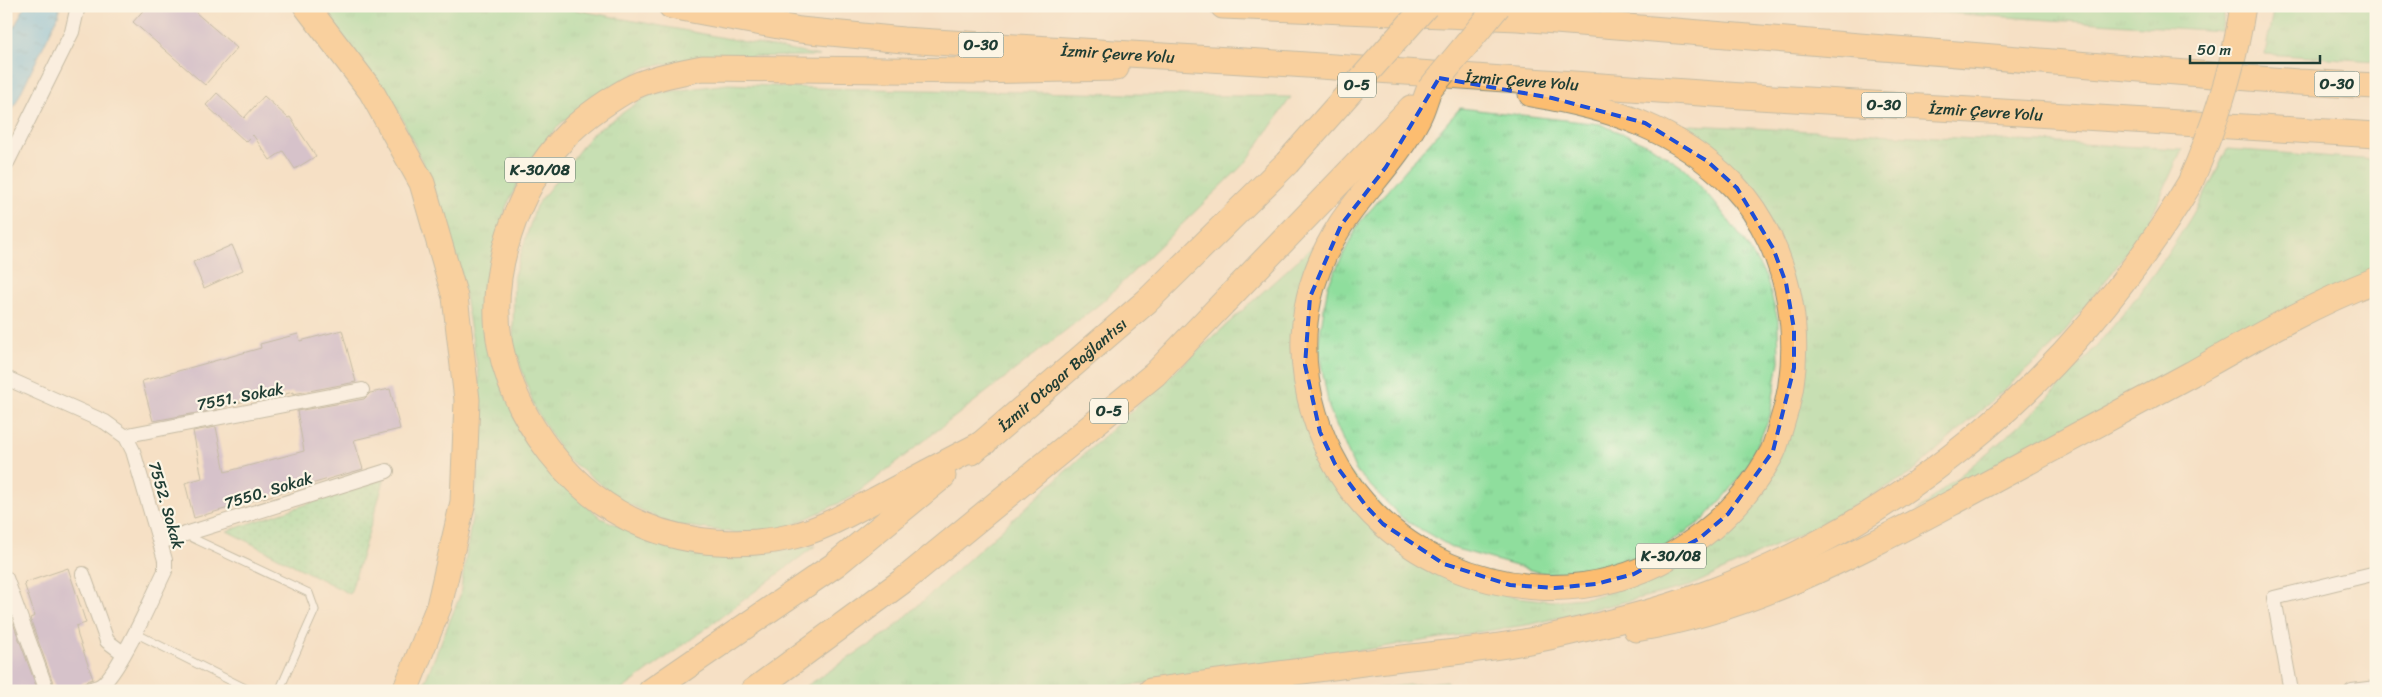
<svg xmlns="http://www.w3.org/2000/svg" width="2382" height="697" viewBox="0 0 2382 697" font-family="Sriracha,sans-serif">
  <defs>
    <pattern id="grass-tufts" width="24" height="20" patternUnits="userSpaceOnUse" patternTransform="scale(1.25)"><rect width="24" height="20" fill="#8fde9d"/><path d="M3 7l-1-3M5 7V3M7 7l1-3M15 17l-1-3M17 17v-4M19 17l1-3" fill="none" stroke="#7bbf88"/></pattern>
    <pattern id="park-dots" width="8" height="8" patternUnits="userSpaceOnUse" patternTransform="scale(1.25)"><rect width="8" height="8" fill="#8fde9d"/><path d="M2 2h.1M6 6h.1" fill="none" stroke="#7bbf88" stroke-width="1.8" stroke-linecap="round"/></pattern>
    <pattern id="water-ripples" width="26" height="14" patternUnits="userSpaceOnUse" patternTransform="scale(1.25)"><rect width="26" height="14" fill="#6ec2ea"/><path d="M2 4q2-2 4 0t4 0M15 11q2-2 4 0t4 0" fill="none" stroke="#5a9fbe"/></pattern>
  </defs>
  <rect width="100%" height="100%" fill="#fcf5e5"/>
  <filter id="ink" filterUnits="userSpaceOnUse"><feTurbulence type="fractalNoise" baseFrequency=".02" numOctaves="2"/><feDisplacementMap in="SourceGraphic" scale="10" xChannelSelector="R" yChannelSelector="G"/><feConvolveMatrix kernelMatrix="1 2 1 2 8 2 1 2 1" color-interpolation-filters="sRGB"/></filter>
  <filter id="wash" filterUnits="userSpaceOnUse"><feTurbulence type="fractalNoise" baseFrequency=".0096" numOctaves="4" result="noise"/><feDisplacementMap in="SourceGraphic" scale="20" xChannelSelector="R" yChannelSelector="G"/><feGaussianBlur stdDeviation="1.12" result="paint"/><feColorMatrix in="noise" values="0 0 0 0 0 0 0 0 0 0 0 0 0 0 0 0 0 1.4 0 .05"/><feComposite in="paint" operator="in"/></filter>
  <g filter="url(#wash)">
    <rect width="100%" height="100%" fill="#f5e0c5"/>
    <path fill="url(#grass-tufts)" stroke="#578e68" d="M 321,6 L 555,6 L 820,56 L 714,57 L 647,67 L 589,99 L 558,126 L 528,163 L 506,207 L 496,248 L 500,383 L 527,444 L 561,482 L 601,518 L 672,549 L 737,556 L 815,546 L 701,632 L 620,691 L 421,691 L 460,596 L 479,470 L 479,376 L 460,268 L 431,181 L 401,116 Z
      M 1835,6 L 2226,6 L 2221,31 Z
      M 2274,6 L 2376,6 L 2376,61 L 2265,54 Z
      M 728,84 L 814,88 L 1291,97 L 1247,161 L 1102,302 L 852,497 L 784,529 L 736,533 L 671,524 L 624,502 L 564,456 L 535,409 L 513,344 L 514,276 L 536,206 L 592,134 L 650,94 Z
      M 1460,108 L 1600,124 L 1651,146 L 1685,169 L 1714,202 L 1742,238 L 1766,276 L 1778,320 L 1779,361 L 1770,416 L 1747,468 L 1727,494 L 1702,521 L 1659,550 L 1607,568 L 1548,575 L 1453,548 L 1403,519 L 1356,471 L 1329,408 L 1318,346 L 1328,285 L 1359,223 Z
      M 1670,124 L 2182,149 L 2148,224 L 2111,274 L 2052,347 L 1910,474 L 1815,527 L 1690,586 L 1532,624 L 1096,691 L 799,691 L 890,631 L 1321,239 L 1309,431 L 1452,579 L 1508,596 L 1552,601 L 1592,597 L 1635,584 L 1671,570 L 1720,535 L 1792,423 L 1784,248 Z
      M 2227,149 L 2376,160 L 2376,271 L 1917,511 C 1957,477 2000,444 2038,408 C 2112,335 2184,244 2227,149 Z
      M 1447,681 L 1448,691 L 1353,691 Z"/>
    <path fill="url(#park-dots)" stroke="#578e68" d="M 385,478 L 350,594 L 227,531 Z"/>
    <path fill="url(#water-ripples)" stroke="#46808f" d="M 25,6 L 59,6 L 59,14 L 6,123 L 6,43 Z"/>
    <g id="blocks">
      <path fill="#af9dd0" d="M 147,6 L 188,6 L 237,48 L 205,85 L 133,22 Z
        M 217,93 L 244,118 L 264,96 L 288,118 L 290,117 L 316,156 L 295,169 L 283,151 L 270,160 L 253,135 L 246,142 L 206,105 Z
        M 232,245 L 243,270 L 204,288 L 193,262 Z
        M 342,330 L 356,382 L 293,394 L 293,392 L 274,397 L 273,393 L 213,410 L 153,421 L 142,381 L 261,348 L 260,344 L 298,334 L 300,341 Z
        M 390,389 L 400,429 L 354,440 L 363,469 L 194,518 L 185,483 L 202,478 L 193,431 L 216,427 L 225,472 L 304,451 L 297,411 L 364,399 L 370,393 Z
        M 68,568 L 86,623 L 76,626 L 78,636 L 93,679 L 82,683 L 76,691 L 56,691 L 30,618 L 35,616 L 24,583 Z
        M 13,623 L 38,691 L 6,691 L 6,625 Z"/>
    </g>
  </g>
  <g filter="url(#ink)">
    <use href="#blocks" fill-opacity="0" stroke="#8a8e7c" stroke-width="1"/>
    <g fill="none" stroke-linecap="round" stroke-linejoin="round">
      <defs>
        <path id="lane" d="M 186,535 L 309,593 L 315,610 L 279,691
          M 135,633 L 251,691"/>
        <path id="street" d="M 6,165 L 72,32 L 78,6
          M 6,378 L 105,422 L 126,437 L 133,451 L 165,560 L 165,571 C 154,593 119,675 100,686 C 96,688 90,689 85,691
          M 126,437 L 133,434 L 362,390
          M 160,542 L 387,471
          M 83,574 L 107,641 L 123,653
          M 6,578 L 47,691
          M 2291,691 L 2274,598 L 2376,573
          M 2352,691 L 2376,688"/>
        <g id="highway">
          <path d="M 306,6 L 371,91 L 422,183 L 455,297 L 467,400 L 463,502 L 439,606 L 405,691"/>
          <path id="s1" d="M 671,6 L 800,30 L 903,40 L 1292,64 L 1742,96 L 2376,135"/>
          <path d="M 1223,6 L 1518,18 L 2298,82 L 2376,86"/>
          <path d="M 2240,24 L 2243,6"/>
          <path d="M 1429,90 C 1425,99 1423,109 1418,118 C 1398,157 1365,188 1341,224 C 1327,246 1315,273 1309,298 C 1292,375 1319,459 1373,514 C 1417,558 1475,583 1537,587 C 1634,593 1726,538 1772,453 C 1776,445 1778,435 1781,426 C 1795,385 1797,346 1790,303 C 1783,262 1763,216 1734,186 C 1677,128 1609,107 1531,94"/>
          <path d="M 985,442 C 948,461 912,480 875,500 C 849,513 823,529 794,536 C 747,548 687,544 643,525 C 571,495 515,421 500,345 C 487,274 516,190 564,138 C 581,119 605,103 627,90 C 649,78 678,73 703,68 L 974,71 L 1116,68"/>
          <path id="s2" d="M 972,452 L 1147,301 L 1287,163"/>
          <path d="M 1636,629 C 1752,610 1857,553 1961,498 C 2037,457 2114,416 2191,374 C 2251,340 2311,305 2376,280"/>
          <path d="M 651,691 L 836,564 L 943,476"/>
          <path d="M 753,691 L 904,580 L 1155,374 L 1411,108"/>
          <path d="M 1151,691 C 1232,680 1312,670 1393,659 C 1445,653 1498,648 1549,637 C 1602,625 1657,612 1708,593 C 1914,515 2077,372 2190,183"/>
        </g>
      </defs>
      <use href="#lane" stroke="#8a8e7c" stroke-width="9"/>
      <use href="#street" stroke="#8a8e7c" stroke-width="16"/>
      <use href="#highway" stroke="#8a8e7c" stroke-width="27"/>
      <use href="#lane" stroke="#fff" stroke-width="7"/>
      <use href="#street" stroke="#fff" stroke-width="14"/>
      <use href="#highway" stroke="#fcbd6f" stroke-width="25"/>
      <defs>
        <path id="highway-bridge" d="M 1429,90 L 1498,6
          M 1287,163 L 1426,6
          M 2190,183 C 2212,132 2230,80 2240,24"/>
      </defs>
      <use href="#highway-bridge" stroke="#8a8e7c" stroke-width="27" stroke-linecap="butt"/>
      <use href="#highway-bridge" stroke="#fcbd6f" stroke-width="25"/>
    </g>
  </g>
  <path d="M0 0H2382V697H0ZM 1439,78 L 1552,98 L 1645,123 L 1707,161 L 1737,188 L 1773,248 L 1786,283 L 1794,329 L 1794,368 L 1773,451 L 1728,514 L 1700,538 L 1634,574 L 1596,584 L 1555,588 L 1510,585 L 1444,564 L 1383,524 L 1366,506 L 1335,464 L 1320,432 L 1305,365 L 1310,297 L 1341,225 L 1386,167 Z" fill="#f5e0c5" fill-opacity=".55" fill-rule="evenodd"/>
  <path fill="none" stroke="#1d4ed8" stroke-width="4" stroke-dasharray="10 6" stroke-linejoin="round" d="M 1439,78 L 1552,98 L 1645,123 L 1707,161 L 1737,188 L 1773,248 L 1786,283 L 1794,329 L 1794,368 L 1773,451 L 1728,514 L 1700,538 L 1634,574 L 1596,584 L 1555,588 L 1510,585 L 1444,564 L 1383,524 L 1366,506 L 1335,464 L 1320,432 L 1305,365 L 1310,297 L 1341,225 L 1386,167 Z"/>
  <g text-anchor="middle" stroke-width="4.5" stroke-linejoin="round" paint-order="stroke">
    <g fill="#fcf5e5" stroke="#617469" stroke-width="1">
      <rect x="958.5" y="32.5" width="45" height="25" rx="4"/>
      <rect x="2314.5" y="71.5" width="45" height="25" rx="4"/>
      <rect x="1338" y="72.5" width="38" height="25" rx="4"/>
      <rect x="1861.5" y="92.5" width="45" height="25" rx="4"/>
      <rect x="505" y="157.5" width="70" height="25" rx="4"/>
      <rect x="1090" y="398.5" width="38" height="25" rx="4"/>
      <rect x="1636" y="543.5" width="70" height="25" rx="4"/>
    </g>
    <g font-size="15" font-weight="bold" fill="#1f3d34">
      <text x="981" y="50">O-30</text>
      <text x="2337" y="89">O-30</text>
      <text x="1357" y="90">O-5</text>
      <text x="1884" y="110">O-30</text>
      <text x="540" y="175">K-30/08</text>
      <text x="1109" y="416">O-5</text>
      <text x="1671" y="561">K-30/08</text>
    </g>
    <g font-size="16" fill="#1f3d34" stroke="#fcf5e5">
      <text dy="6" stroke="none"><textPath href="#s1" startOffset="450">İzmir Çevre Yolu</textPath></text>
      <text dy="6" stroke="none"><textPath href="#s1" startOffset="855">İzmir Çevre Yolu</textPath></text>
      <text dy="6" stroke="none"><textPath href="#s1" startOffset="1320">İzmir Çevre Yolu</textPath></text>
      <text dy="6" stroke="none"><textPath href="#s2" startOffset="119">İzmir Otogar Bağlantısı</textPath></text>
      <text transform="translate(240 396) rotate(-11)" y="6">7551. Sokak</text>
      <text transform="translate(268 490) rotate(-17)" y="6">7550. Sokak</text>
      <text transform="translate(167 505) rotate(74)" y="6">7552. Sokak</text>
    </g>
  </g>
  <rect width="2382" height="697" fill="none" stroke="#fcf5e5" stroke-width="25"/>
  <path d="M2190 55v8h130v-8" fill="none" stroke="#1f3d34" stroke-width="2.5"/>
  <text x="2197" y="55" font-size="15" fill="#1f3d34" stroke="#fcf5e5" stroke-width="4" paint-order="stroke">50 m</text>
</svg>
